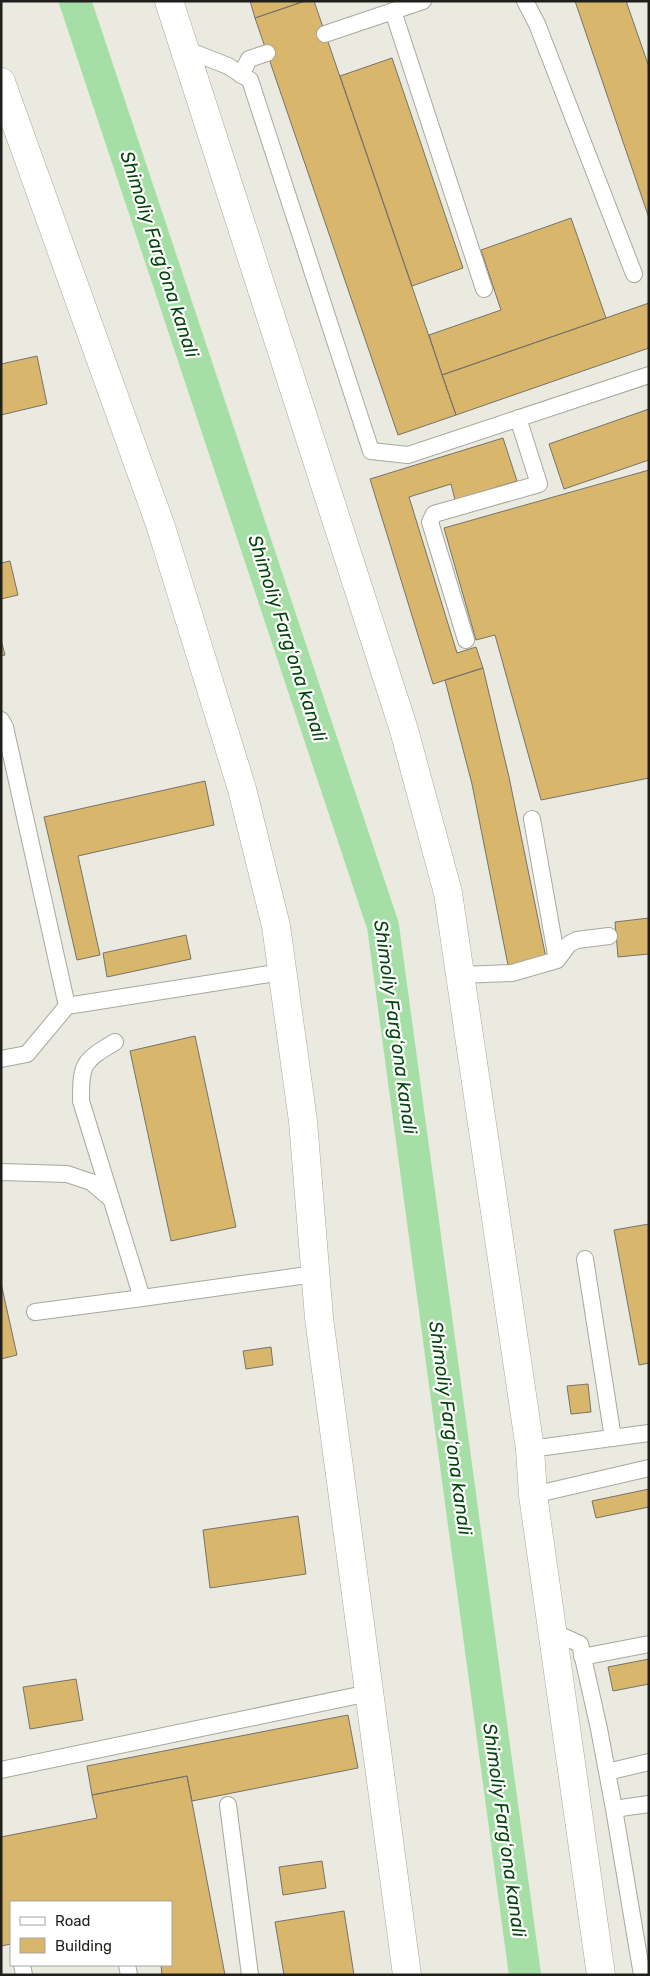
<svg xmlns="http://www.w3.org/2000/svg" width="650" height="1976" viewBox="0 0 650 1976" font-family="Rubik,sans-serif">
  <rect width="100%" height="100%" fill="#eaeae0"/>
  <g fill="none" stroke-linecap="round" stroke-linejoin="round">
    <path stroke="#a5dfa5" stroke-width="32" d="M 75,1 L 383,926 L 525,1975"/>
  </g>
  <path fill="#d8b66c" stroke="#77736a" d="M 250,1 L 305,1 L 255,18 Z
    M 305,1 L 314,1 L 456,415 L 398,435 L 255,18 Z
    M 575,1 L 626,1 L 649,67 L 649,218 Z
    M 392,58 L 463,268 L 412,286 L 340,76 Z
    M 571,218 L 606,318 L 442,375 L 429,335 L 501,310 L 481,250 Z
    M 649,303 L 649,348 L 456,415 L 442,375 Z
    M 37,356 L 47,404 L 1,415 L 1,364 Z
    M 649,409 L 649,460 L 564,489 L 549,444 Z
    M 503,438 L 517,481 L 455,500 L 451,484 L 409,497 L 457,653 L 476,647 L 483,668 L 433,684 L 370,479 Z
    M 649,470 L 649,778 L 541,800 L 495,635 L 476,640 L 444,528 Z
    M 10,561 L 18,595 L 1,599 L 1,563 Z
    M 1,640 L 5,655 L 1,656 Z
    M 483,668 L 509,777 L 546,958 L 508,965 L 472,784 L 445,680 Z
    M 205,781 L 214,825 L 78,856 L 100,955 L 77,960 L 44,817 Z
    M 649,918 L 649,954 L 618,957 L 615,922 Z
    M 186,935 L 191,959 L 107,977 L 103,953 Z
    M 195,1036 L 236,1227 L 171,1241 L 130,1051 Z
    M 649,1224 L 649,1363 L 639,1365 L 614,1230 Z
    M 1,1283 L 17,1355 L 1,1359 Z
    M 271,1347 L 273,1365 L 246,1369 L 243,1351 Z
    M 588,1384 L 591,1412 L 571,1414 L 567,1386 Z
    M 649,1489 L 649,1507 L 596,1518 L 592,1501 Z
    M 298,1516 L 306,1574 L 210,1588 L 203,1530 Z
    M 649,1659 L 649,1684 L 613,1691 L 608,1667 Z
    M 76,1679 L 83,1720 L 30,1729 L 23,1687 Z
    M 348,1715 L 358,1768 L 192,1801 L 187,1776 L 92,1795 L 87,1766 Z
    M 187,1776 L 225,1975 L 162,1975 L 161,1965 L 171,1965 L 171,1902 L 11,1902 L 11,1944 L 1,1946 L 1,1837 L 97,1818 L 92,1795 Z
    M 322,1861 L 326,1888 L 283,1895 L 279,1867 Z
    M 344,1911 L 354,1975 L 284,1975 L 275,1922 Z"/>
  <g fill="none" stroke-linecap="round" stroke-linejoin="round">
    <defs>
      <path id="service" d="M 525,1 L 537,24 L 634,274
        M 393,11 L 484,289
        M 325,34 L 423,1
        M 185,49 L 228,66 L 250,80 L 371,451 L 408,455 L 649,375
        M 241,75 L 249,59 L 267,53
        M 466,640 L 430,522 L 434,514 L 539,484 L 518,418
        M 1,720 L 5,727 L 67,1006
        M 532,819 L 557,960
        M 460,975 L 512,973 L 557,960 L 569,944 L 577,940 L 609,936
        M 115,1042 C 83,1061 81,1063 81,1101 L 142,1298 L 315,1274
        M 1,1059 L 27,1054 L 67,1006 L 282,972
        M 1,1172 L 67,1174 L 91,1182 L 111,1199
        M 585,1259 L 613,1438
        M 35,1312 L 142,1298
        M 530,1449 L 649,1433
        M 533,1495 L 649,1468
        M 553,1632 L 580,1644 L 599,1729 L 614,1809 L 642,1975
        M 582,1657 L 649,1644
        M 1,1770 L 369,1693
        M 607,1772 L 649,1762
        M 228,1805 L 250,1975
        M 614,1809 L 649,1804
        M 22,1965 L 24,1975
        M 127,1965 L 129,1975"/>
      <path id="minor" d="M 169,1 L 404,730 L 448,893 L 530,1449 L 533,1495 L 601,1975
        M 1,82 L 161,527 L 242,789 L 276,926 L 303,1121 L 319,1318 L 407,1975"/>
    </defs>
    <use href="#service" stroke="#a8a89e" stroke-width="18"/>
    <use href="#minor" stroke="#a8a89e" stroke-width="29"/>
    <use href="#service" stroke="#fff" stroke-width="16"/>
    <use href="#minor" stroke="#fff" stroke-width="28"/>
  </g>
  <g text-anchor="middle" stroke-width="4.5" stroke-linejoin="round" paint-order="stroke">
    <g font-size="19" font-style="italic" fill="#05450d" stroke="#fff">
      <text transform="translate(160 254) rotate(72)" y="7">Shimoliy Fargʻona kanali</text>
      <text transform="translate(288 638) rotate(72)" y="7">Shimoliy Fargʻona kanali</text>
      <text transform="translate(396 1027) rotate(82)" y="7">Shimoliy Fargʻona kanali</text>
      <text transform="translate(451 1428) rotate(82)" y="7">Shimoliy Fargʻona kanali</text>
      <text transform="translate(505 1830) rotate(82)" y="7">Shimoliy Fargʻona kanali</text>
    </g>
  </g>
  <rect width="650" height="1976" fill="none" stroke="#1f1f1b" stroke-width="5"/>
  <rect x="10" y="1901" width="162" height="65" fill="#ffffff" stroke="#a5a5a4"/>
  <rect x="20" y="1917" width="25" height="8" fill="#ffffff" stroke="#a5a5a4"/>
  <text x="55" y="1926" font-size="15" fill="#1f1f1b">Road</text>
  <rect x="20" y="1938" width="25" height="15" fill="#d8b66c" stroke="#a5a5a4"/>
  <text x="55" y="1951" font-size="15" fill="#1f1f1b">Building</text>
</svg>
